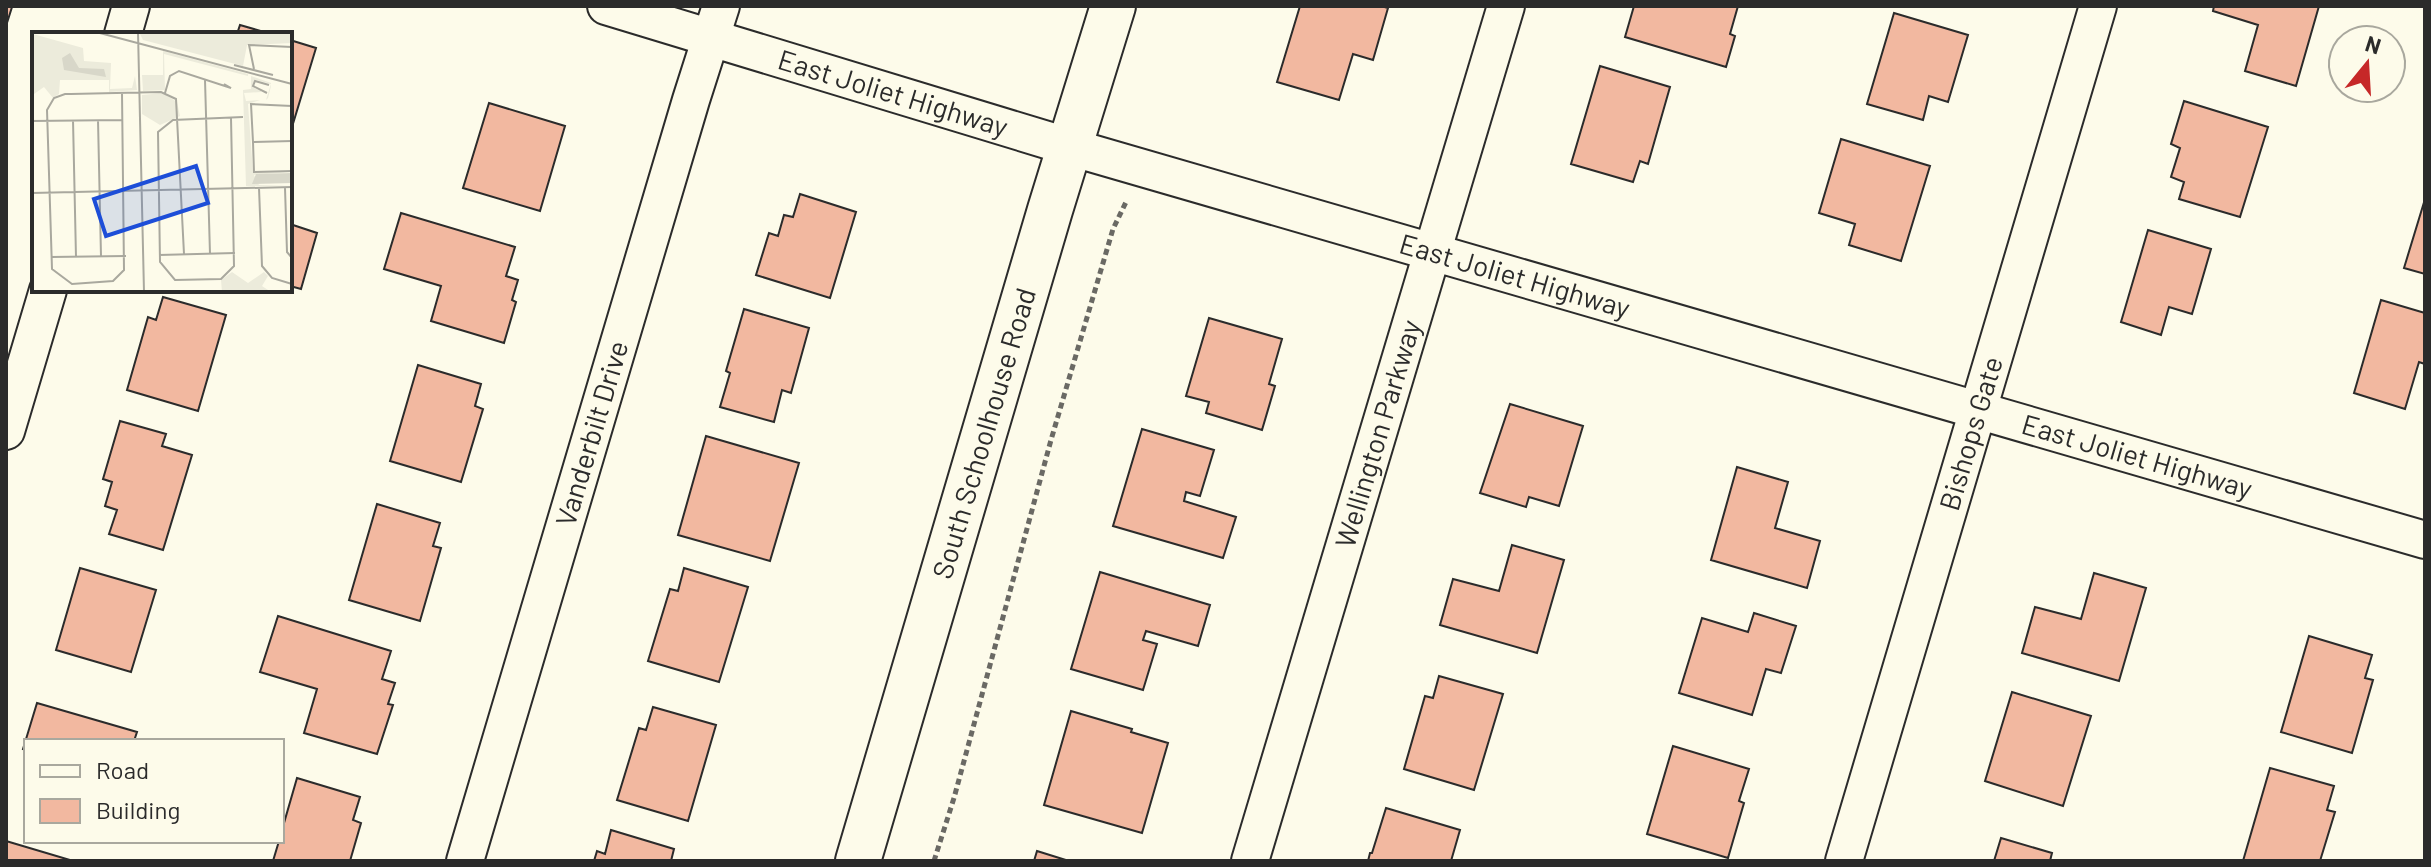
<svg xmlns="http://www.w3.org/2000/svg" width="2431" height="867" viewBox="0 0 2431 867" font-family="Barlow,sans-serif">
  <rect width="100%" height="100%" fill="#fdfbea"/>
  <path fill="#f2b8a0" stroke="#2b2b2b" stroke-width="2" d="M 6,6 L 12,7 L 6,26 Z
    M 1300,6 L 1381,6 L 1388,8 L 1373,60 L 1353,54 L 1339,100 L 1277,82 Z
    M 1634,6 L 1738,6 L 1730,34 L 1735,36 L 1726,67 L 1625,37 Z
    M 2214,6 L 2319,6 L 2296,86 L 2245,71 L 2258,25 L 2213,11 Z
    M 1894,13 L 1968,35 L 1948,102 L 1929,96 L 1923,120 L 1867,104 Z
    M 240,25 L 271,34 L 237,34 Z
    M 290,40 L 316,48 L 292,127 L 290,127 Z
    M 1600,66 L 1670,87 L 1648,164 L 1640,161 L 1633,182 L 1571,164 Z
    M 2184,101 L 2268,127 L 2240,217 L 2179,199 L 2184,182 L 2171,177 L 2180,148 L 2171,144 Z
    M 489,103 L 565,126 L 540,211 L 463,188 Z
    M 1841,139 L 1930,166 L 1901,261 L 1849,245 L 1855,224 L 1819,213 Z
    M 800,194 L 856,212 L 830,298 L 756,275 L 769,233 L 778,236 L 784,215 L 793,217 Z
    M 2425,199 L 2425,274 L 2404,268 Z
    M 401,213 L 515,247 L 506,276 L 518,280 L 512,300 L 516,302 L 504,343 L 431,321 L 441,286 L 384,269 Z
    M 290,224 L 317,233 L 301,289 L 290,286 Z
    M 2148,230 L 2211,249 L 2192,314 L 2169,307 L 2161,335 L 2121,322 Z
    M 163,297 L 226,315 L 198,411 L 127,390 L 148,317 L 156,320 Z
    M 2381,300 L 2425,313 L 2425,364 L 2419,362 L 2405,409 L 2354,393 Z
    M 744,309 L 809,328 L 791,393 L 782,390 L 774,422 L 720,407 L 730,373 L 726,371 Z
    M 1209,318 L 1282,339 L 1269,384 L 1275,386 L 1262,430 L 1206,413 L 1209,402 L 1186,396 Z
    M 418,365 L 481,384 L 475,406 L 483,409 L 461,482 L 390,461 Z
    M 1510,404 L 1583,426 L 1559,506 L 1529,497 L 1526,507 L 1480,493 Z
    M 120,421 L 166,434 L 162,446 L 192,455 L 163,550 L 109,534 L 117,510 L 105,506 L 112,482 L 103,479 Z
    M 1142,429 L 1214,450 L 1200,496 L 1186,492 L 1184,501 L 1236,517 L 1223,558 L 1113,526 Z
    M 706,436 L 799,463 L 770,561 L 678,535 Z
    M 1737,467 L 1788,482 L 1775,528 L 1820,541 L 1807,588 L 1711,560 Z
    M 377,504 L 440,523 L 433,546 L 441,548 L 420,621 L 349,600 Z
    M 1512,545 L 1564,560 L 1537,653 L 1440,625 L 1453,579 L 1499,591 Z
    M 80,568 L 156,590 L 131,672 L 56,650 Z
    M 684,568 L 748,587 L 719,682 L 648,661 L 670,589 L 678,591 Z
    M 1100,572 L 1210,605 L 1198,646 L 1146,631 L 1143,640 L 1157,644 L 1143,690 L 1071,669 Z
    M 2094,573 L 2146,588 L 2119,681 L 2022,653 L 2035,607 L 2081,619 Z
    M 1754,613 L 1796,626 L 1781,673 L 1766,669 L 1752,715 L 1679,693 L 1702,618 L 1748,632 Z
    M 278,616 L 391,651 L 382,679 L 395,683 L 388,704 L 393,705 L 377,754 L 304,733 L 317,689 L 260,672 Z
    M 2309,636 L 2372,655 L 2365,678 L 2373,680 L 2352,753 L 2281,732 Z
    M 1439,676 L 1503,694 L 1474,790 L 1404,769 L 1425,696 L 1433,698 Z
    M 2012,692 L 2091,716 L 2063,806 L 1985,781 Z
    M 37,703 L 137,732 L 134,741 L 26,741 L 26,750 L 23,749 Z
    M 653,707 L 716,725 L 688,821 L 617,800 L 639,728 L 646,730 Z
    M 1071,711 L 1132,729 L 1131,732 L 1168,743 L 1142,833 L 1044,805 Z
    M 1673,746 L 1749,769 L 1739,801 L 1744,803 L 1728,858 L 1647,834 Z
    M 2270,768 L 2334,786 L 2327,810 L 2335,812 L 2320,861 L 2243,861 Z
    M 297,778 L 360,797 L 353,820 L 361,823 L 350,861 L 273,861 L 279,841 L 282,841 L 282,830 Z
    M 1386,808 L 1460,830 L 1451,861 L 1368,861 L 1370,853 L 1372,853 Z
    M 611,830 L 674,849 L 671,861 L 594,861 L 597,851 L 605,854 Z
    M 2001,838 L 2052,853 L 2050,861 L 1994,861 Z
    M 6,841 L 70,860 L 70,861 L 6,861 Z
    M 1037,851 L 1069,861 L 1034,861 Z"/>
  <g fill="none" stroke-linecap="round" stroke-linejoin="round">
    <defs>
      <g id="street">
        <path id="s1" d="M 606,6 L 1070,147 L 2425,540"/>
        <path d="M 123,34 L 131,6"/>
        <path d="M 6,431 L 48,290"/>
        <path id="s2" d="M 465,861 L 691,100 L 721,6"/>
        <path id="s3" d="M 1250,861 L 1506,6"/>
        <path id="s4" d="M 1844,861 L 2098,6"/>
      </g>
      <g id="secondary">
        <path id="s5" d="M 858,861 L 1050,210 L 1113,6"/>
      </g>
    </defs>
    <use href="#street" stroke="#2b2b2b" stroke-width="40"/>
    <use href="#secondary" stroke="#2b2b2b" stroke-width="48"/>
    <path stroke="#6a6964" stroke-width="5" stroke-dasharray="6 4" stroke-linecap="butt" d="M 934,861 L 954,798 L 1051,440 L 1113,229 L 1126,202"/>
    <use href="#street" stroke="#fdfbea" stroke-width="36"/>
    <use href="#secondary" stroke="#fdfbea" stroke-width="44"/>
  </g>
  <g text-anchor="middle" stroke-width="6" stroke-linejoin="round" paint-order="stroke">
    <g font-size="28" fill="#2b2b2b" stroke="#fdfbea">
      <text dy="10" stroke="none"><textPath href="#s1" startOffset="300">East Joliet Highway</textPath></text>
      <text dy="10" stroke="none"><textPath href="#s1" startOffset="948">East Joliet Highway</textPath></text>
      <text dy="10" stroke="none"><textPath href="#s2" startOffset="446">Vanderbilt Drive</textPath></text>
      <text dy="10" stroke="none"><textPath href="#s5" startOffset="446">South Schoolhouse Road</textPath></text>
      <text dy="10" stroke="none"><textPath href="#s3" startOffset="446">Wellington Parkway</textPath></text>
      <text dy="10" stroke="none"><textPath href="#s4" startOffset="446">Bishops Gate</textPath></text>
      <text dy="10" stroke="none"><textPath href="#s1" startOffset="1596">East Joliet Highway</textPath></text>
    </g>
  </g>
  <g transform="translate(32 32)">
    <rect width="260" height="260" fill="#fdfbea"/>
    <path d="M 107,0 L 260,0 L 260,11 L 215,13 L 211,34 L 111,8 ZM 1,2 L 51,16 L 52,29 L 79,31 L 78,57 L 100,56 L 103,44 L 105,58 L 77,60 L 77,48 L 28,48 L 27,62 L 21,66 L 12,55 L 2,62 ZM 131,19 L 216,42 L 216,44 L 132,22 L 133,58 L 111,59 L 110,43 L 131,43 ZM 219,44 L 239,51 L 239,54 L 236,66 L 234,68 L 239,52 L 224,48 L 220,55 L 229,59 L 229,60 L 212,61 L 214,69 L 228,68 L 216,72 L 221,140 L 260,140 L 222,143 L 227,153 L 260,154 L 214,154 L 211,58 L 219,57 ZM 131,61 L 145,70 L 148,84 L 128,93 L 110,82 L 110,63 ZM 200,240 L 216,251 L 232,240 L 236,244 L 230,254 L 239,260 L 190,260 L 189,248 Z" fill="#ecebdb"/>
    <path d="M 38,21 L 47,36 L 72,37 L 74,45 L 32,38 L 30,26 ZM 260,141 L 260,151 L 220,152 L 224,142 Z" fill="#d8d7c9"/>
    <path fill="none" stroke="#a9a89e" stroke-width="2" d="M 64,0 L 260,52M 106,0 L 112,260M 202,33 L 241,43M 222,37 L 217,13 L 260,15M 173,48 L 178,222M 90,61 L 92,238 L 81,249 L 40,252 L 20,237 L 15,78 L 22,66 L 33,62 L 39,62 L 129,60 L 144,67 L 152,222M 133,61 L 138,44 L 147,39 L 199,56 L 192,52M 235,61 L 221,54 L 223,49 L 237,53M 260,74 L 219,72 L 221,110 L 260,109M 199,86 L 202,234 L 189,247 L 143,248 L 128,230 L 126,100 L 141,88 L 211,85M 41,88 L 44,225M 66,88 L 69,224M 0,89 L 90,88M 221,110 L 222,140 L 260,139M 227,156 L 230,234 L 240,246 L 260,252M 253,156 L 255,220 L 260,226M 0,161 L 260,155M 127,223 L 203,221M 19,225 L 94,224"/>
    <path fill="#1d4ed8" fill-opacity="0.15" stroke="#1d4ed8" stroke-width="4" d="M 164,134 L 176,171 L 74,204 L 62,167 Z"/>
    <rect width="260" height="260" fill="none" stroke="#2b2b2b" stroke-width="4"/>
  </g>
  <rect width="2431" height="867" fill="none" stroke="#2b2b2b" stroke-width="16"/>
  <rect x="24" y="739" width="260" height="104" fill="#fdfbea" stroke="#a9a89e" stroke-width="2"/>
  <rect x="40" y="765" width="40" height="12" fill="#fdfbea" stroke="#a9a89e" stroke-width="2"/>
  <text x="96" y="779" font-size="24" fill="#2b2b2b">Road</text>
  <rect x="40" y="799" width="40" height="24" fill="#f2b8a0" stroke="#a9a89e" stroke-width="2"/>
  <text x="96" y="819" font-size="24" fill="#2b2b2b">Building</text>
  <g transform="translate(2367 64) rotate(18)"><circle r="38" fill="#fdfbea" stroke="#a9a89e" stroke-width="2"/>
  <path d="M0-6L14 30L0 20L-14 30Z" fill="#c62828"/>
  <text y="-12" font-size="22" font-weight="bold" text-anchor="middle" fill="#2b2b2b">N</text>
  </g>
</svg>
